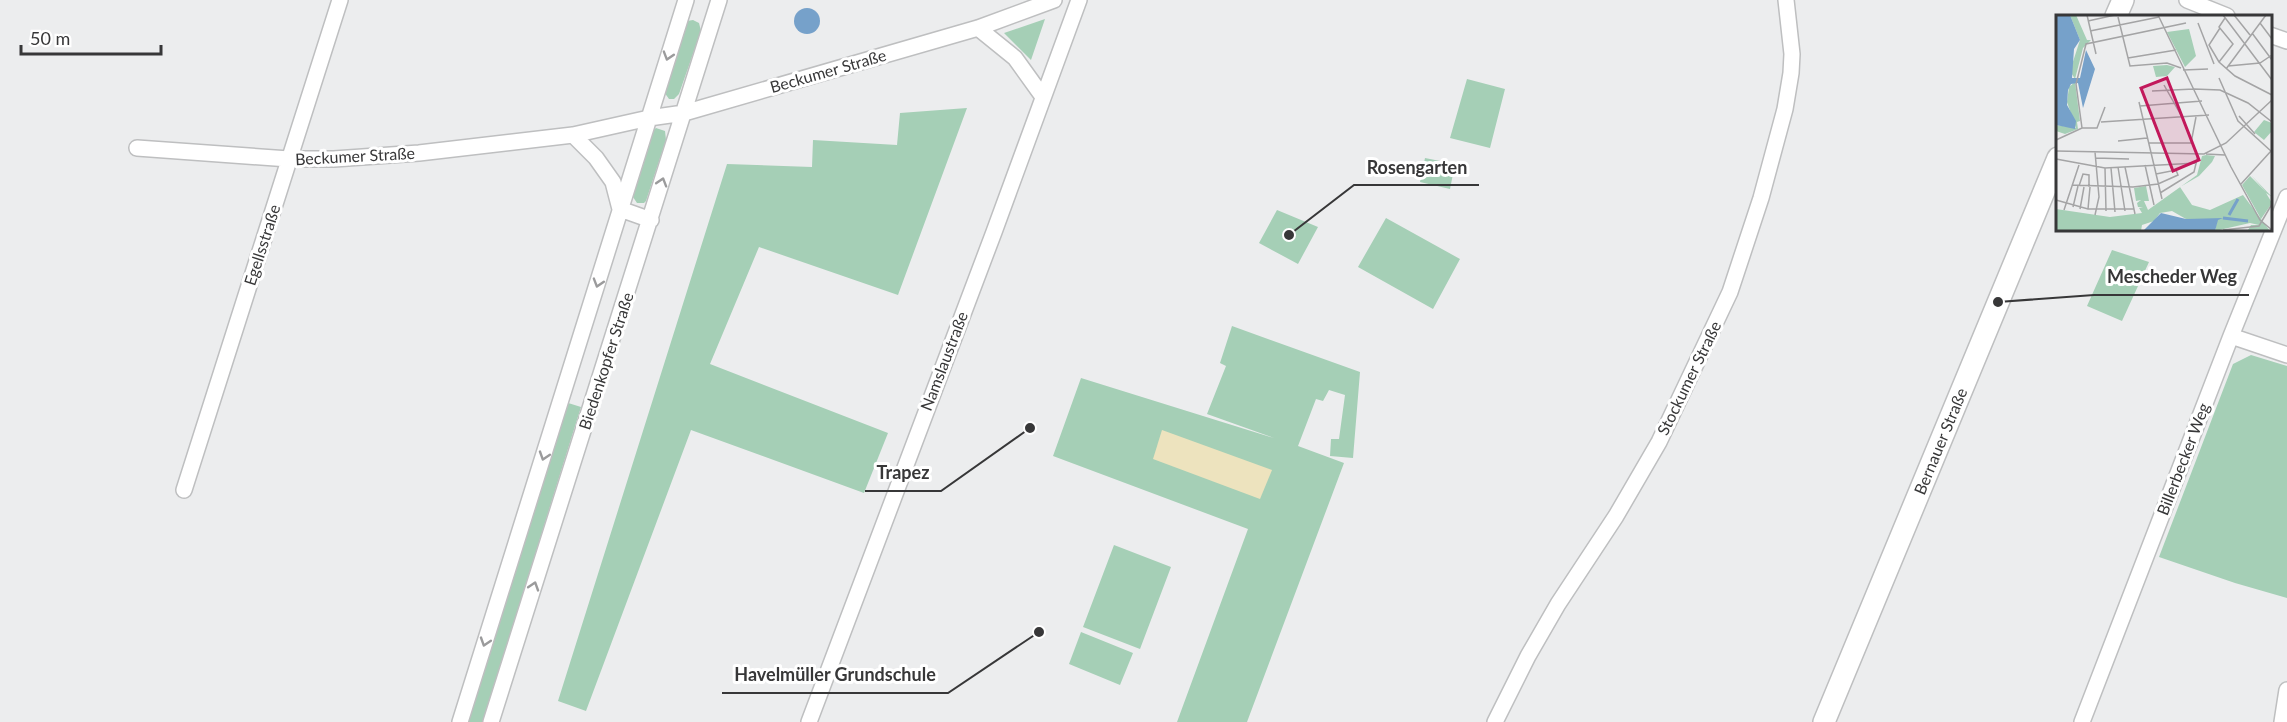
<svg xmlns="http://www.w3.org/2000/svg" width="2287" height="722" viewBox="0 0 2287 722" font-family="Lato,sans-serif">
  <rect width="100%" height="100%" fill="#ecedee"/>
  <path fill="#a5cfb6" d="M 1045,19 L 1031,60 L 1004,33 Z
    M 693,20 L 699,23 L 701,31 L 679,94 L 674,99 L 669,99 L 664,92 L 687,21 Z
    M 1467,79 L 1505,89 L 1490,148 L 1450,138 Z
    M 967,108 L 898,295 L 759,247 L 710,364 L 888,433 L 864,493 L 691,430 L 586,711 L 558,701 L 727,164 L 812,167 L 813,140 L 897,145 L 900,113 Z
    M 656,128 L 665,131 L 666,140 L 646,201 L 644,203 L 637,203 L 631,194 L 652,131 Z
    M 1425,158 L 1455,164 L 1450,189 L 1420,182 Z
    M 1277,210 L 1318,227 L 1298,264 L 1259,243 Z
    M 1386,218 L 1460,259 L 1433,309 L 1358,267 Z
    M 2112,250 L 2149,262 L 2122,321 L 2087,306 Z
    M 1232,326 L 1360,372 L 1353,458 L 1330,456 L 1331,439 L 1339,439 L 1345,395 L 1329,390 L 1323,401 L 1316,399 L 1298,446 L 1344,463 L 1247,722 L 1177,722 L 1248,529 L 1053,456 L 1081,378 L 1274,438 L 1207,414 L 1226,366 L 1220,363 Z
    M 2251,355 L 2287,366 L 2287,598 L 2235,583 L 2159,557 L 2233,364 Z
    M 565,402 L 581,407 L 483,722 L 464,722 Z
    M 1114,545 L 1171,567 L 1140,649 L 1083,627 Z
    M 1081,632 L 1133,653 L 1120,685 L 1069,664 Z"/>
  <path fill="#ede3be" d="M 1162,430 L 1272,470 L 1260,499 L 1153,459 Z"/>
  <path fill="#76a1ca" d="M794 21a13 13 0 1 1 26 0a13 13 0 1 1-26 0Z"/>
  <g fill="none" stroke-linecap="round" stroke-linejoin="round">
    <defs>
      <path id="street" d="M 2187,0 L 2227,16
        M 978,28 L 1015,58 L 1043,97
        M 2270,35 L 2287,41
        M 573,135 L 596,158 L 613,182 L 620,209
        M 137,148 L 289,159 L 334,159 L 419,153 L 573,135 L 649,118 L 684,113 L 978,28 L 1054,0
        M 620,209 L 651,220
        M 2231,336 L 2287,355
        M 184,490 L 340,0
        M 460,722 L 686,0
        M 491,722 L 719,0
        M 809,722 L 994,232 L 1079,0
        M 1495,722 L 1528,656 L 1558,604 L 1616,516 L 1659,442 L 1730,292 L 1761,198 L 1785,109 L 1791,73 L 1792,54 L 1786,0
        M 2082,722 L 2231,336 L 2287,197
        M 2282,722 L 2287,690"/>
      <g id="secondary">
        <path d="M 2116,16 L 2123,0"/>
        <path id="s1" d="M 1824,722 L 2058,158"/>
      </g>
    </defs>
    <use href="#street" stroke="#bebfc0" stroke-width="18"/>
    <use href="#secondary" stroke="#bebfc0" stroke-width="24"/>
    <use href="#street" stroke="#fff" stroke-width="15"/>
    <use href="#secondary" stroke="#fff" stroke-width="21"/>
  </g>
  <defs><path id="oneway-chevron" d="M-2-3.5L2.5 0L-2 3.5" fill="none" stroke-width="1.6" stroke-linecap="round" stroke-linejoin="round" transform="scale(1.5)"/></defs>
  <g stroke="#9b9b9c">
    <use href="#oneway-chevron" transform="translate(668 56) rotate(107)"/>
    <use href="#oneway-chevron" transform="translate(662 182) rotate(-73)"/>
    <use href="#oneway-chevron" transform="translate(598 283) rotate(107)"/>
    <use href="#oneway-chevron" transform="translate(544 456) rotate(108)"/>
    <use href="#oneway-chevron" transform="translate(534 586) rotate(-72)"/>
    <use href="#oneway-chevron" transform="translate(485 642) rotate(108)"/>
  </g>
  <g text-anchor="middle" stroke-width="6" stroke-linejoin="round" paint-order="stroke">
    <g font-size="16" fill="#373738" stroke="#fff">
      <text transform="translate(828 71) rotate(-16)" y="6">Beckumer Straße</text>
      <text transform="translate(355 156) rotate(-3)" y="6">Beckumer Straße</text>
      <text transform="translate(262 245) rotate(-72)" y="6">Egellsstraße</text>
      <text transform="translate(606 361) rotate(-72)" y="6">Biedenkopfer Straße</text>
      <text transform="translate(944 361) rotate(-69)" y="6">Namslaustraße</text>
      <text transform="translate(1689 378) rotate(-64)" y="6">Stockumer Straße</text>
      <text dy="6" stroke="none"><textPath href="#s1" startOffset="304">Bernauer Straße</textPath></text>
      <text transform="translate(2183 459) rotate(-69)" y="6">Billerbecker Weg</text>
    </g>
  </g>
  <g transform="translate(2056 15)">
    <rect width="216" height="216" fill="#ecedee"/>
    <path d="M 14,0 L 20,0 L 31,25 L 35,25 L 27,33 L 19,64 L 14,56 L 24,25 ZM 133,14 L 140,41 L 129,52 L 111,17 ZM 111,50 L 119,52 L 111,61 L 100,62 L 97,51 ZM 19,67 L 24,106 L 21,107 L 22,114 L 9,119 L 0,116 L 0,110 L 20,113 L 11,87 L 13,72 ZM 208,105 L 216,108 L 216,116 L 208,125 L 198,117 ZM 150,140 L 159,141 L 156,147 L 143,161 L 124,172 L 136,190 L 154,195 L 187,180 L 214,216 L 192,215 L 195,210 L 203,210 L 194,208 L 159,216 L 161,205 L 130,204 L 116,196 L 104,198 L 98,206 L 86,210 L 85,216 L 0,216 L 0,194 L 54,202 L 86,198 L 83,193 L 87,192 L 82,192 L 81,188 L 85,185 L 80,186 L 78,173 L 90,171 L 93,186 L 88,186 L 92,195 L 141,160 L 146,141 ZM 195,160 L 216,182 L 210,178 L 216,188 L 205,204 L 186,170 L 194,161 L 210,177 Z" fill="#a5cfb6"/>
    <path d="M 0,0 L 14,0 L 24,25 L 18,34 L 16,63 L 24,63 L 30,35 L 39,54 L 27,93 L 22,68 L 15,69 L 12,75 L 11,90 L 20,106 L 19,114 L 0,110 ZM 105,198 L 130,204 L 167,203 L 162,205 L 159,216 L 87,216 Z" fill="#76a1ca"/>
    <path fill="none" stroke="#76a1ca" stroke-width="3" d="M 173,200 L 182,184M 167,203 L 192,206"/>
    <path fill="none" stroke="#a4a4a5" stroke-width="1.5" d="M 31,0 L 40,39M 102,0 L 175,152 L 204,205 L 216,215M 167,0 L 216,65M 178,0 L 194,20M 62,2 L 74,51 L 111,48 L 125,53M 32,6 L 59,0M 142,8 L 158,49M 204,8 L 216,24M 164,13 L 153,30 L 163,47 L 179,61 L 216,80M 34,16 L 103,2M 196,18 L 216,45M 72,43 L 120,35M 163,47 L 177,29 L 163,12 L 169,3M 172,51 L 204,48 L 216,40M 170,54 L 210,0M 127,55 L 152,54M 163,63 L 182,106 L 216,137M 108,70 L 126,102M 138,74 L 164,75 L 192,88 L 216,107M 96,76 L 138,74M 83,87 L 106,184M 84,91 L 146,86M 183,101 L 199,119M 45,107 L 153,100M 26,113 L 20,69 L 30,29 L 130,8M 0,125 L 26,113 L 41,113 L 49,92M 62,126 L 91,123M 93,128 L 135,128 L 140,102M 0,136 L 148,139 L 170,128 L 216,85M 150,139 L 169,140M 40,143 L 73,144M 0,144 L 49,153 L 141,148M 89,150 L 98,190M 62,152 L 69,196M 69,152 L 79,199M 49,153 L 50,196M 55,153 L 59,197M 185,169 L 215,136M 16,170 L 77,172 L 102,169 L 122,160 L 120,155 L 100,159M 23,171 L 27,159 L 33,160 L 33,172M 104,178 L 138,157 L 142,140M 0,185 L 32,194 L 78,194M 17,192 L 22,171M 24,194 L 28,172M 32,194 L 34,172M 8,195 L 23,150M 39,200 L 43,182 L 39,137M 167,215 L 203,211 L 216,189"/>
    <path fill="#c2185b" fill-opacity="0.15" stroke="#c2185b" stroke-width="3" d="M 111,63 L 143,145 L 117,156 L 85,73 Z"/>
    <rect width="216" height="216" fill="none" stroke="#373738" stroke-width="3"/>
  </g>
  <path fill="none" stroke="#373738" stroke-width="2" d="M1289 235L1354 185H1479M1998 302L2094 295H2249M1030 428L941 491H865M1039 632L948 693H722"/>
  <g fill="#373738" stroke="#fff" stroke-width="2">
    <circle cx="1289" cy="235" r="6"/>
    <circle cx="1998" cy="302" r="6"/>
    <circle cx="1030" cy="428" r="6"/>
    <circle cx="1039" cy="632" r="6"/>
  </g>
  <g font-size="18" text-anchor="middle" font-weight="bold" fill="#373738" stroke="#fff" stroke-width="6" stroke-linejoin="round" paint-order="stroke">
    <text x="1417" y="174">Rosengarten</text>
    <text x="2172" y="283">Mescheder Weg</text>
    <text x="903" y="479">Trapez</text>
    <text x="835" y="681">Havelmüller Grundschule</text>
  </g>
  <path d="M21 45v9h140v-9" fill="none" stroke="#373738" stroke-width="3"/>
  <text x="30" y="45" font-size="18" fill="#373738" stroke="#ffffff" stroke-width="4.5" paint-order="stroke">50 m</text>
</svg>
